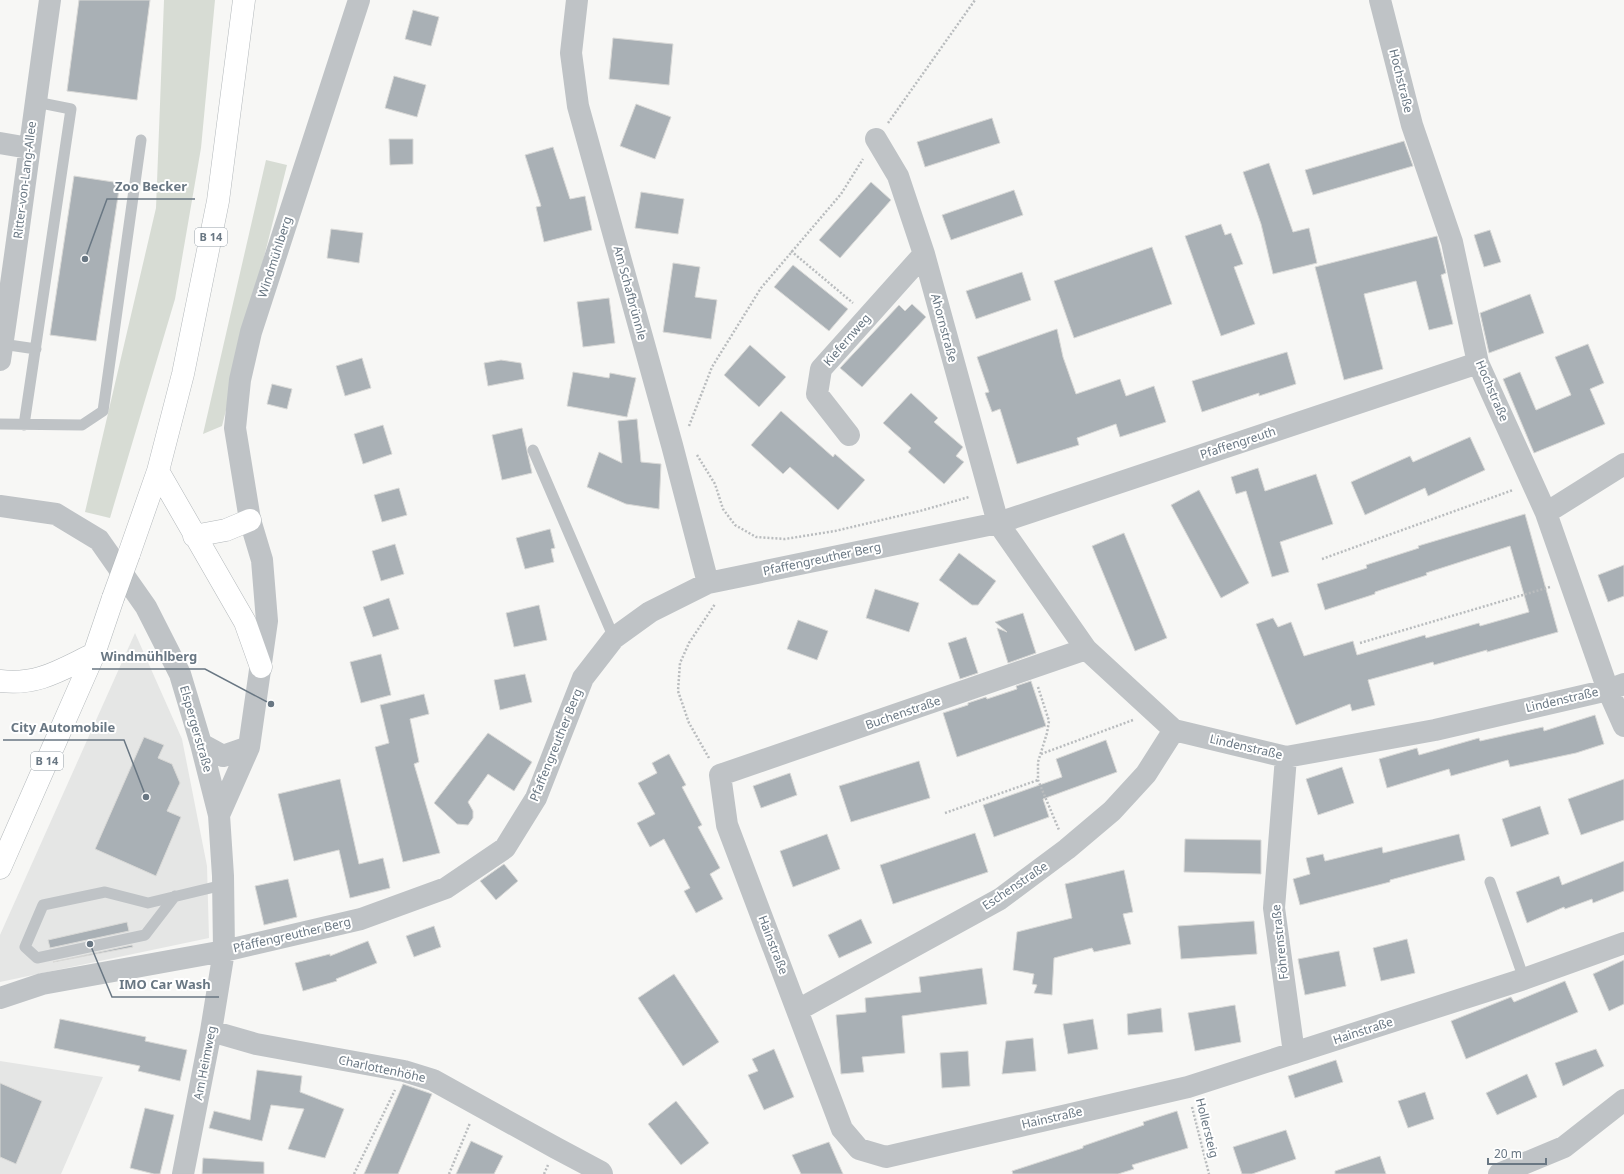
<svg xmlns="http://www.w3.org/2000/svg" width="1624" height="1174" viewBox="0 0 1624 1174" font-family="'Noto Sans',sans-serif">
  <rect width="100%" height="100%" fill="#f7f7f5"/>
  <path fill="#e5e6e5" d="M 135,633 L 182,739 L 207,866 L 209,938 L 0,982 L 0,935 Z
    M 0,1061 L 103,1077 L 61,1174 L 0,1174 Z"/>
  <path fill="#d7dcd4" d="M 164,0 L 215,0 L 201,148 L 175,299 L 110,518 L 85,512 L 156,208 Z
    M 266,160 L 287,165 L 222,426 L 203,434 Z"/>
  <path fill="#a9b0b5" stroke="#d9d9d7" d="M 79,0 L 150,0 L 137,100 L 67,91 Z
    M 413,10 L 439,17 L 431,46 L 405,39 Z
    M 613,38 L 673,44 L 669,85 L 609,79 Z
    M 394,76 L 426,85 L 417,117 L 385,108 Z
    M 636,104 L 671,117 L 655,159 L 620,146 Z
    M 992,118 L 1000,143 L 925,167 L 917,142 Z
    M 389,139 L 413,139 L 413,164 L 390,165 Z
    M 1404,141 L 1413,166 L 1313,195 L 1305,170 Z
    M 553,147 L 570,199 L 585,196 L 592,230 L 544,242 L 536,207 L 541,206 L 525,155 Z
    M 1269,163 L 1293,232 L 1309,228 L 1317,263 L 1273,274 L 1261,224 L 1243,172 Z
    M 74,176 L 120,183 L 96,341 L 50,335 Z
    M 871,182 L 891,200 L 840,258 L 819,240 Z
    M 1014,190 L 1023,215 L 951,240 L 942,215 Z
    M 641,192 L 684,199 L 678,234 L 635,228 Z
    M 1221,224 L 1225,235 L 1231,233 L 1243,264 L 1234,267 L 1255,324 L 1221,336 L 1185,236 Z
    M 331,229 L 363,233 L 359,263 L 327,258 Z
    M 1490,230 L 1501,262 L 1484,267 L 1474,235 Z
    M 1437,236 L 1446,273 L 1441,275 L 1453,324 L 1429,330 L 1416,281 L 1364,294 L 1383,369 L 1344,380 L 1315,267 Z
    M 1152,247 L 1172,304 L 1074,338 L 1054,281 Z
    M 673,263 L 700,267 L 695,297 L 717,300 L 711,339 L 663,332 Z
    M 793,265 L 848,309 L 829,331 L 774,287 Z
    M 1022,272 L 1031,300 L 976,319 L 966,291 Z
    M 1530,294 L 1544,333 L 1489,353 L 1480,313 Z
    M 609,298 L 615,343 L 583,347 L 577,302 Z
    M 912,304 L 926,317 L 862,387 L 840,368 L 899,305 L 905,311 Z
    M 1057,329 L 1063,357 L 1076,394 L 1120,379 L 1126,396 L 1154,386 L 1166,422 L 1120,437 L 1116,424 L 1077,438 L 1079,445 L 1017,464 L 1000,409 L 992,412 L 985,393 L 989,392 L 977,357 Z
    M 1588,344 L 1604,383 L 1590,389 L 1605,424 L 1534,453 L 1503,379 L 1520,372 L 1536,410 L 1571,395 L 1555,357 Z
    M 750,345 L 786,377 L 759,407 L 724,375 Z
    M 1287,352 L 1296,384 L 1259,396 L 1259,393 L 1202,412 L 1192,381 Z
    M 362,358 L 371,388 L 345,396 L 336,366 Z
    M 501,360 L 521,363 L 524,379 L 488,386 L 484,363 Z
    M 573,372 L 609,378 L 610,373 L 636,378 L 627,417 L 567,406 Z
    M 272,384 L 292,389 L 287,409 L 267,404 Z
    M 911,393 L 938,418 L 934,422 L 963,447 L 956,456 L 964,462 L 944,484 L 908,452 L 911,448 L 883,423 Z
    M 781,411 L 833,457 L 835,454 L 865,480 L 838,510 L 790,467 L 783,474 L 751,445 Z
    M 637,419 L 641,462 L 661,464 L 659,509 L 626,504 L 587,487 L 599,452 L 622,463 L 618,421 Z
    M 383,425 L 392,454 L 363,464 L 354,434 Z
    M 522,428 L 532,473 L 502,480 L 492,435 Z
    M 1470,437 L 1485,470 L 1428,496 L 1425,488 L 1365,515 L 1351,482 L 1410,456 L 1413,462 Z
    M 1258,468 L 1265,491 L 1316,474 L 1333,524 L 1280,542 L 1289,572 L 1272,577 L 1246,491 L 1236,494 L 1231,477 Z
    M 399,488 L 407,515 L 382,522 L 374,495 Z
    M 1199,490 L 1249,583 L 1221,598 L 1171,505 Z
    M 1525,514 L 1558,632 L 1487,652 L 1487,650 L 1434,665 L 1433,662 L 1368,680 L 1375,705 L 1352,711 L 1350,704 L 1296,725 L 1256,624 L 1273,618 L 1278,627 L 1291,622 L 1304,656 L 1353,641 L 1357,655 L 1425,635 L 1426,638 L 1479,623 L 1480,626 L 1529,612 L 1510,546 L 1426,573 L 1427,575 L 1375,592 L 1375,594 L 1325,610 L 1317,584 L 1367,568 L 1366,565 L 1419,548 L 1418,546 Z
    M 550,529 L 555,548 L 551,549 L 554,562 L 525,569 L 516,538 Z
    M 1124,533 L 1167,638 L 1135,651 L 1092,546 Z
    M 395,544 L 404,574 L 381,581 L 372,551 Z
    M 959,553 L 996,581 L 978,605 L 972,605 L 939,580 Z
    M 1624,565 L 1624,596 L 1608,602 L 1598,575 Z
    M 875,589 L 919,603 L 909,632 L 866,618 Z
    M 389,598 L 399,629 L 373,637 L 363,607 Z
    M 539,605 L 547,640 L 514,647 L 506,613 Z
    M 1023,613 L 1036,653 L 1008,663 L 997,628 L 1007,632 L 995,622 Z
    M 798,620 L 828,631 L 817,660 L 787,649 Z
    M 966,637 L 978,673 L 960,679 L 948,643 Z
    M 381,654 L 391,695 L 361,703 L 350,662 Z
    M 525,674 L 532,702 L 500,710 L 494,680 Z
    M 1031,681 L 1046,726 L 957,757 L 943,713 L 968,705 L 968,703 L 986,697 L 987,699 L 1017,689 L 1016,686 Z
    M 424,694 L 429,714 L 410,719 L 419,762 L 414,764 L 440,853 L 403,862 L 375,747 L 389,743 L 380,705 Z
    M 1595,715 L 1604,744 L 1576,753 L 1510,767 L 1508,760 L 1451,776 L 1449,769 L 1387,788 L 1379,759 L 1417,748 L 1419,755 L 1479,738 L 1480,741 L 1543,727 L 1544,731 Z
    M 488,733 L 532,762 L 514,791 L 488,774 L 468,802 L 473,811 L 473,818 L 468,825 L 457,824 L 434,803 Z
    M 144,737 L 164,745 L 158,758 L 172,764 L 180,783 L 167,811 L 181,817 L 156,876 L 95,849 Z
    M 1106,740 L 1117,772 L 1043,799 L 1049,817 L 994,837 L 983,805 L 1062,777 L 1056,759 Z
    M 669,754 L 686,785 L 682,787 L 702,825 L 698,827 L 720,868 L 710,874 L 723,899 L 696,913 L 684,891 L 690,888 L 664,839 L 650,847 L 637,823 L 655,814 L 638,783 L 657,773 L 652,763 Z
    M 919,761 L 930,798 L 851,822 L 839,786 Z
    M 1342,767 L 1354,803 L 1318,815 L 1306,779 Z
    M 790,773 L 797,795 L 761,808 L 753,786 Z
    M 340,779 L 359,864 L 383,858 L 390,888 L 350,898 L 339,850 L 294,861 L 278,794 Z
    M 1624,779 L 1624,820 L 1581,835 L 1568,799 Z
    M 1540,806 L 1549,834 L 1511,847 L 1502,819 Z
    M 975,833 L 988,872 L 893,904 L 880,865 Z
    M 827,834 L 840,869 L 793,887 L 780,851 Z
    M 1459,834 L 1465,860 L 1390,880 L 1390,882 L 1300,905 L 1293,879 L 1310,874 L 1306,858 L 1323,854 L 1325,861 L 1382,847 L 1383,853 Z
    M 1185,839 L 1261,840 L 1261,874 L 1184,872 Z
    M 1624,861 L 1624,891 L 1593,903 L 1592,899 L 1565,909 L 1564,907 L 1527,923 L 1516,892 L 1559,876 L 1562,885 Z
    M 504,864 L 518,881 L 496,900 L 480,881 Z
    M 1124,870 L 1133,912 L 1123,914 L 1131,944 L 1094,952 L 1092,948 L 1054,958 L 1052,995 L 1034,993 L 1037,985 L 1032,984 L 1034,974 L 1013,970 L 1017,932 L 1072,918 L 1065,884 Z
    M 288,879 L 297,917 L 264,925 L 255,886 Z
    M 861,919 L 872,943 L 839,958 L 828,935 Z
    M 1254,921 L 1257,954 L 1181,959 L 1178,926 Z
    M 127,922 L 129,931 L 50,948 L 48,940 Z
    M 434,926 L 441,947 L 414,957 L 406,936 Z
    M 1407,939 L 1415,973 L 1381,981 L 1373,948 Z
    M 368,941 L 377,963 L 336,979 L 337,981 L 303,991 L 295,963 L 330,954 L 330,956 Z
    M 132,945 L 133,947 L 53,962 Z
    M 1339,951 L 1346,986 L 1305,995 L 1298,959 Z
    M 1624,960 L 1624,1004 L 1609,1011 L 1593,974 Z
    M 982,968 L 987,1004 L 902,1016 L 905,1053 L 862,1057 L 864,1072 L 841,1074 L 836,1015 L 866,1012 L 865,998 L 921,992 L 919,977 Z
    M 674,974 L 719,1042 L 683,1066 L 638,998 Z
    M 1565,981 L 1578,1012 L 1466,1059 L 1451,1021 L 1511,997 L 1514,1002 Z
    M 1235,1005 L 1241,1042 L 1195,1051 L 1188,1013 Z
    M 1161,1008 L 1163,1032 L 1128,1035 L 1127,1014 Z
    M 60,1019 L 146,1037 L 145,1041 L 187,1050 L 180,1081 L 138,1071 L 140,1066 L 54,1048 Z
    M 1093,1019 L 1098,1049 L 1068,1054 L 1063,1024 Z
    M 1033,1038 L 1036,1071 L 1002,1074 L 1006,1041 Z
    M 774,1049 L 794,1097 L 764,1110 L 748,1075 L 758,1071 L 752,1059 Z
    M 1596,1049 L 1604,1066 L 1563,1086 L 1555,1063 Z
    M 968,1051 L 970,1086 L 942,1088 L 940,1053 Z
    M 1336,1060 L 1343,1082 L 1295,1098 L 1288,1076 Z
    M 257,1070 L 302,1076 L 300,1092 L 344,1109 L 325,1158 L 288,1149 L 304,1109 L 271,1105 L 262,1141 L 209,1128 L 214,1111 L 250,1120 Z
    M 1527,1074 L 1537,1097 L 1497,1115 L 1486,1093 Z
    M 0,1083 L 42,1101 L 16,1164 L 0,1157 Z
    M 403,1084 L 432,1094 L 398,1174 L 364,1174 Z
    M 1425,1092 L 1434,1119 L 1408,1128 L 1398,1101 Z
    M 676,1101 L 709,1143 L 681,1165 L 648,1124 Z
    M 145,1108 L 174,1115 L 160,1174 L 154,1174 L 130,1168 Z
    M 1177,1111 L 1188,1148 L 1132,1165 L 1134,1169 L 1118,1174 L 1013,1174 L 1012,1171 L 1083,1148 L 1083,1146 L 1144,1125 L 1143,1122 Z
    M 1286,1130 L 1296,1159 L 1252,1174 L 1242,1174 L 1233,1147 Z
    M 471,1141 L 503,1156 L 494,1174 L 456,1174 Z
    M 829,1142 L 843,1174 L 801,1174 L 792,1155 Z
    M 1380,1156 L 1386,1174 L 1335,1174 L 1335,1171 Z
    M 203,1158 L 264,1162 L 264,1174 L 202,1174 Z"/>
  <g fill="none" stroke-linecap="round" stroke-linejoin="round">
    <defs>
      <path id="primary" d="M 158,471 L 245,622 L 261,667
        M 194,536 L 226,530 L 250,520
        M 129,554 L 158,471 L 183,374 L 218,201 L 244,0
        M 0,681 C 38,686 62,669 94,654
        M 0,868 L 94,654 L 113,598"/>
    </defs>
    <use href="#primary" stroke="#b2b7ba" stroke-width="23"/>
    <path stroke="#b9bcbe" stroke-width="2.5" stroke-dasharray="2 2" stroke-linecap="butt" d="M 888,123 L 975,0
      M 791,251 L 853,303
      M 689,426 L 712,367 L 761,288 L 841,194 L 863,159
      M 697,455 L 715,484 L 723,509 L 735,525 L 756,537 L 785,539 L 835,531 L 920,511 L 969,497
      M 1322,559 L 1513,490
      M 1360,643 L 1550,587
      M 1038,687 L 1049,721 L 1047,733 L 1038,762 L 1038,780 L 1059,830
      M 1041,754 L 1133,720
      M 709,758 L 689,723 L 678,691 L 680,663 L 689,643 L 715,604
      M 945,813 L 1038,780
      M 1192,1107 L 1209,1174
      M 354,1174 L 395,1090
      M 449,1174 L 470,1123
      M 544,1174 L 548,1165"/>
    <path stroke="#bfc3c6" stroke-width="11" d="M 2,344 L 36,349
      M 0,424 L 82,425 L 103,411 L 141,140
      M 24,425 L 71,109 L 36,102
      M 533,450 L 614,638
      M 1490,882 L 1524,979
      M 175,896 L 145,935 L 37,958 L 25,947 L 43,905 L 105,892 L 148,903 L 223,885"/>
    <path stroke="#bfc3c6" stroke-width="22" d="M 577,0 L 571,53 L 578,106 L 672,445 L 708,583
      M 1380,0 L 1412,125 L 1452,242 L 1478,363 L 1546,513 L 1608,690 L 1624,726
      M 876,139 L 898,176 L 924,254 L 998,523 L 1086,649 L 1174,730 L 1286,757 L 1435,730 L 1608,690 L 1624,684
      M 0,143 L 29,148
      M 0,360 C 18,240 33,120 50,0
      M 849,435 L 817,394 L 821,369 L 924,254
      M 0,506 L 56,514 L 99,540 L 146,607 L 180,674 L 201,744 L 219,815 L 223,876 L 224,951 L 211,1031 L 183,1174
      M 1546,513 L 1624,464
      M 1086,649 L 720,775 L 727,825 L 842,1129 L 859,1149 L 886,1157 L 1188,1087 L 1524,979 L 1624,943
      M 201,744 L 223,756 L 249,747
      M 1286,757 L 1274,908 L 1294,1053
      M 219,815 L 249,747 L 267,621 L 262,560 L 250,520 L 235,428 L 240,380 L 251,332 L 359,0
      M 0,998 L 42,984 L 224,951 L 361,919 L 446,888 L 505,848 L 536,798 L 583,678 L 614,638 L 650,612 L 708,583 L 998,523 L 1478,363
      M 798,1010 L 1000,899 L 1067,849 L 1112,811 L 1146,774 L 1174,730
      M 211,1031 L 256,1044 L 404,1071 L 433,1080 L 556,1148 L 601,1172 L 602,1174
      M 1499,1174 L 1564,1147 L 1624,1100"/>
    <use href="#primary" stroke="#fff" stroke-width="22"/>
    <defs>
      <path id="primary-bridge" d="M 113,598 L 129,554"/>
    </defs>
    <use href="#primary-bridge" stroke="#b2b7ba" stroke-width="23" stroke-linecap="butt"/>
    <use href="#primary-bridge" stroke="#fff" stroke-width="22"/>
  </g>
  <g text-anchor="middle" stroke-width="4" stroke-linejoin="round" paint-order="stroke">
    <g fill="#fff" stroke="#96a0a8" stroke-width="1">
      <rect x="195" y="228" width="32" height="18" rx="3"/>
      <rect x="31" y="752" width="32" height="18" rx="3"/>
    </g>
    <g font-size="11" font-weight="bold" fill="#697783">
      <text x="211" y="241">B 14</text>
      <text x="47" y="765">B 14</text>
    </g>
    <g font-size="12" fill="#697783" stroke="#fff">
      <text transform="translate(1401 81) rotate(76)" y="4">Hochstraße</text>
      <text transform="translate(25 180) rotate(-83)" y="4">Ritter-von-Lang-Allee</text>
      <text transform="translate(275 257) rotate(-72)" y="4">Windmühlberg</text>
      <text transform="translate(630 293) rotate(75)" y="4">Am Schafbrünnle</text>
      <text transform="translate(944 328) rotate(75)" y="4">Ahornstraße</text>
      <text transform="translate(847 340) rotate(-49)" y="4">Kiefernweg</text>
      <text transform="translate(1492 391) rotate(67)" y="4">Hochstraße</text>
      <text transform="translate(1238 443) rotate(-18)" y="4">Pfaffengreuth</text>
      <text transform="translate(822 559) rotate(-12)" y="4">Pfaffengreuther Berg</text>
      <text transform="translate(1562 700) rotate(-13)" y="4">Lindenstraße</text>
      <text transform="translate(903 713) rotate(-19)" y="4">Buchenstraße</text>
      <text transform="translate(196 729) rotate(74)" y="4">Elspergerstraße</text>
      <text transform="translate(556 745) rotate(-68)" y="4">Pfaffengreuther Berg</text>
      <text transform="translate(1246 747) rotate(13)" y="4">Lindenstraße</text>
      <text transform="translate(1015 886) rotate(-34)" y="4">Eschenstraße</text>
      <text transform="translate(292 935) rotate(-13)" y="4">Pfaffengreuther Berg</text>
      <text transform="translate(1280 942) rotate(-96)" y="4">Föhrenstraße</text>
      <text transform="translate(773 945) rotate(69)" y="4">Hainstraße</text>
      <text transform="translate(1363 1031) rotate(-18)" y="4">Hainstraße</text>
      <text transform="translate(205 1063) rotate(-79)" y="4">Am Heimweg</text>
      <text transform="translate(382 1069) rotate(12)" y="4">Charlottenhöhe</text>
      <text transform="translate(1052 1118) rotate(-13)" y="4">Hainstraße</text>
      <text transform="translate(1207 1128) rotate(76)" y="4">Hollersteig</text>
    </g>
  </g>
  <path fill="none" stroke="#697783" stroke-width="1.5" d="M85 259L107 199H195M271 704L205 669H92M146 797L124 740H3M90 944L112 997H219"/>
  <g fill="#697783" stroke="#fff" stroke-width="1.5">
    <circle cx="85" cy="259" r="4"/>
    <circle cx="271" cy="704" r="4"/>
    <circle cx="146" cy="797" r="4"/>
    <circle cx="90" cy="944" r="4"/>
  </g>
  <g font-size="13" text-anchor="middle" font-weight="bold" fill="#697783" stroke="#fff" stroke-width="4" stroke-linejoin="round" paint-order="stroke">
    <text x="151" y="191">Zoo Becker</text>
    <text x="149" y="661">Windmühlberg</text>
    <text x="63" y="732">City Automobile</text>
    <text x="165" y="989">IMO Car Wash</text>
  </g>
  <path d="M1488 1158v6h58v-6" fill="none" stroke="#697783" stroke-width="2"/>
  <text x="1494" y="1158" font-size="12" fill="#697783" stroke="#ffffff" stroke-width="3" paint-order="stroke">20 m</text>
</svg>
